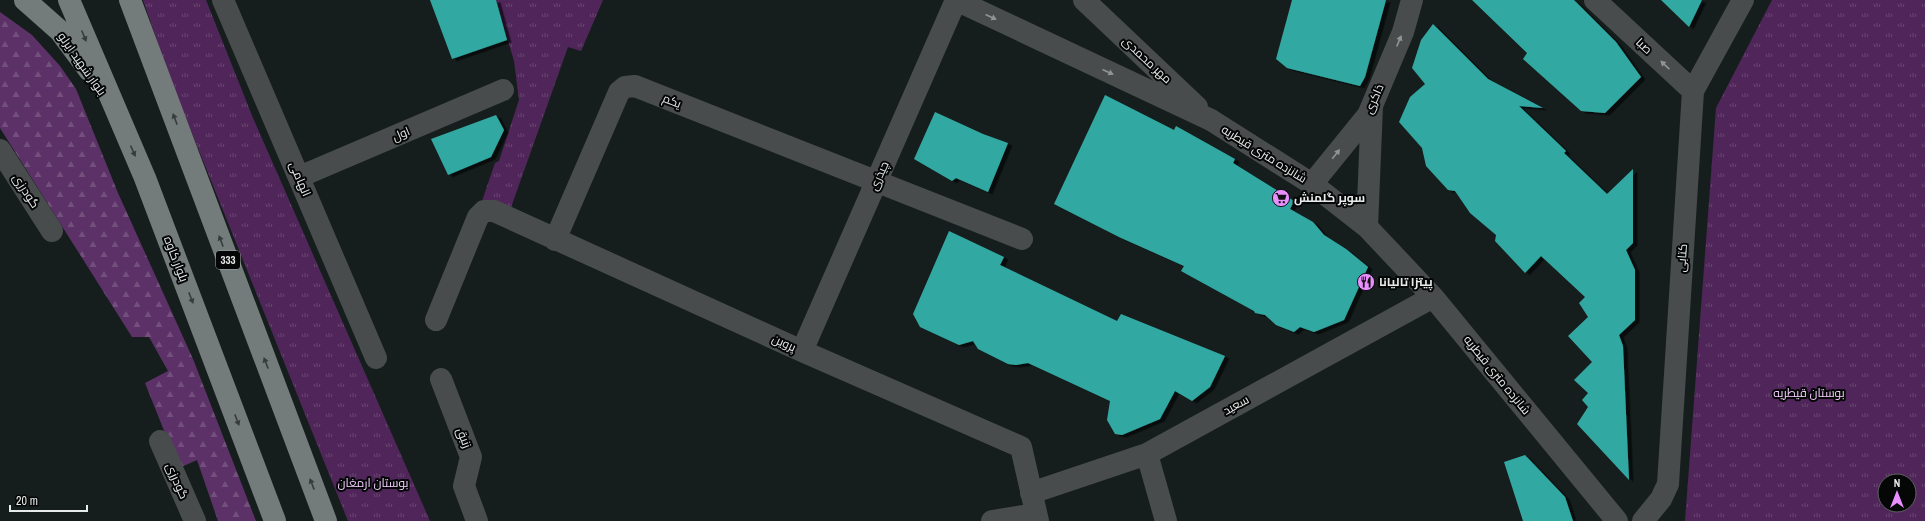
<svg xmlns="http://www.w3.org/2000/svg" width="1925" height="521" viewBox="0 0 1925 521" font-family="'Archivo Narrow',Cairo,sans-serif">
  <defs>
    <pattern id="grass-tufts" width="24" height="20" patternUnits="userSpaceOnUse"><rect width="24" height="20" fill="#50265a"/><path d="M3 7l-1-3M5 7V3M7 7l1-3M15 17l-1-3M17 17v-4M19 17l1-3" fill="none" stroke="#694672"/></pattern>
    <pattern id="forest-firs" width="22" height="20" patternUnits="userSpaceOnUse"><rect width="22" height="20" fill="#5c3167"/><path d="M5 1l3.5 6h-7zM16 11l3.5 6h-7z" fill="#734f7d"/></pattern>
    <filter id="shadow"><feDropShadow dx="4.5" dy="2.5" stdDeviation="0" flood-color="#0009"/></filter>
  </defs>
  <rect width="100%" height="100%" fill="#161e1d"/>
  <path fill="url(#grass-tufts)" fill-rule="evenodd" d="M 143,0 L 206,0 L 253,118 L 430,521 L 348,521 L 171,81 Z
    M 496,0 L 603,0 L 581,51 L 568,47 L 509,213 L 481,204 L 495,163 L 499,161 L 519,100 L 514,61 Z
    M 1772,0 L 1925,0 L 1925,521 L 1685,521 L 1716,108 ZM 1885,481 L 1909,481 L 1909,505 L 1885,505 Z"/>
  <path fill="url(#forest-firs)" d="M 0,12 L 32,35 L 60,66 L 76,89 L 118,193 L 193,359 L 256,521 L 218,521 L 197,460 L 179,468 L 145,383 L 168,371 L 149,337 L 132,337 L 0,128 Z"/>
  <path fill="#33a8a2" filter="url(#shadow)" d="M 430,0 L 496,0 L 507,40 L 452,59 Z
    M 1292,0 L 1386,0 L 1365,77 L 1360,86 L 1287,68 L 1276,59 Z
    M 1472,0 L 1574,0 L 1616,42 L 1641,77 L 1605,113 L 1581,111 L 1523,59 L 1527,53 Z
    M 1661,0 L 1702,0 L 1689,27 Z
    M 1433,24 L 1488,79 L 1543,108 L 1519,106 L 1566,151 L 1564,153 L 1607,194 L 1633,169 L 1633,243 L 1626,250 L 1635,270 L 1635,320 L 1619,335 L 1623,346 L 1629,480 L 1577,424 L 1588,407 L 1582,400 L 1588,393 L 1574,380 L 1592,362 L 1568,336 L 1588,317 L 1579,303 L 1585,297 L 1541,256 L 1525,273 L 1495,241 L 1496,235 L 1470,213 L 1455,191 L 1448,190 L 1426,166 L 1422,148 L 1399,122 L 1410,97 L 1425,84 L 1412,68 L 1421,40 Z
    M 1105,95 L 1174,130 L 1176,126 L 1235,159 L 1233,163 L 1294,201 L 1290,209 L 1313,222 L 1324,235 L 1346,249 L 1368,267 L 1344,320 L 1314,332 L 1300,327 L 1294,332 L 1276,325 L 1265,315 L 1255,313 L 1254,311 L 1181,271 L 1184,266 L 1119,237 L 1054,204 Z
    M 935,112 L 983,134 L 1008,143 L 988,192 L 956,178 L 952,181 L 914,159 Z
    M 496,115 L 504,130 L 491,157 L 448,175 L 431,139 Z
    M 949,231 L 1004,257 L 1000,265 L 1117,321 L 1121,314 L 1225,356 L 1210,387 L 1192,401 L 1175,391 L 1160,419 L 1122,435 L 1115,434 L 1107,420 L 1110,401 L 1028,363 L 1016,365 L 1008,364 L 978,349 L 973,341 L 959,345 L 920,327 L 913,314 Z
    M 1525,455 L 1565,497 L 1573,521 L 1523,521 L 1504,462 Z"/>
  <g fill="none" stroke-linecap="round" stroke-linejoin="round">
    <path stroke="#484c4c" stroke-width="22" d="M 223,0 L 376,358
      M 956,0 L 1211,120 L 1312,184 L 1367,227 L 1433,297 L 1617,521
      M 1084,0 L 1197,107
      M 1595,0 L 1693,91
      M 0,150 L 52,231
      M 299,177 L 503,90
      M 1312,184 L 1368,115 L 1403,32 L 1412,0
      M 1367,227 L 1372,106
      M 555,240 L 619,92 L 625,87 L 635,86 L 1022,239
      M 436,320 L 478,217 L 484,211 L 494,211 L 802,351 L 1021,447 L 1038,521
      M 802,351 L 956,0
      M 441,379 L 471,457 L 464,486 L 477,521
      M 160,441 L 195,521
      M 1147,454 L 1166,521
      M 1031,493 L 1147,454 L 1433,297
      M 992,521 L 1036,514
      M 1643,521 L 1661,499 L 1668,484 L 1693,91 L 1743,0"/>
    <path stroke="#747c7b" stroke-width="22" d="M 25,0 L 60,31 L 89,70
      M 69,0 L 145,178 L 275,521
      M 130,0 L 326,521"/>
  </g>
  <defs><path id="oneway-solid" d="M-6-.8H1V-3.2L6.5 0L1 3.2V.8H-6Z"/></defs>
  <g fill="#909494">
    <use href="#oneway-solid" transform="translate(991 17) rotate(25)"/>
    <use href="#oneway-solid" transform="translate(1399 41) rotate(-67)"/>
    <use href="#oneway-solid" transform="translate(1665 65) rotate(-137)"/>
    <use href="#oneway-solid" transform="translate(1108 72) rotate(25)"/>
    <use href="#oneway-solid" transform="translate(1336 154) rotate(-51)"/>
  </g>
  <g fill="#373c3b">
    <use href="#oneway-solid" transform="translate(84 36) rotate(67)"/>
    <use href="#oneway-solid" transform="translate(175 119) rotate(-111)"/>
    <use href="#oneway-solid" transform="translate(133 151) rotate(66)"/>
    <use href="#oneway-solid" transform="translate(221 241) rotate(-111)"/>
    <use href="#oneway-solid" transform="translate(191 298) rotate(69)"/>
    <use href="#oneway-solid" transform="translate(266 363) rotate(-111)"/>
    <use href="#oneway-solid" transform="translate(237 420) rotate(69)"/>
    <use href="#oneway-solid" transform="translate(312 484) rotate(-111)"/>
  </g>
  <defs>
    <symbol id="supermarket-disc" viewBox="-11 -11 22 22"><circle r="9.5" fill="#e88eff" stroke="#050707"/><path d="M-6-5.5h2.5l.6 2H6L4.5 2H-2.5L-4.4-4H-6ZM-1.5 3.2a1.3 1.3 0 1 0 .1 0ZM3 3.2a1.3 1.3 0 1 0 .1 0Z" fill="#111"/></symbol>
    <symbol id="restaurant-disc" viewBox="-11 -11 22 22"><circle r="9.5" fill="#e88eff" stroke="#050707"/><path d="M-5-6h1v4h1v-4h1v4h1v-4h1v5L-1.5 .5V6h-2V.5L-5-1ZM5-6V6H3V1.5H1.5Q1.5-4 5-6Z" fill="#111"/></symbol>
  </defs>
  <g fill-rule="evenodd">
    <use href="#supermarket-disc" x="1271" y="188" width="20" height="20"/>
    <use href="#restaurant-disc" x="1356" y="272" width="20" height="20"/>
  </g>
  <g text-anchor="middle" stroke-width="4" stroke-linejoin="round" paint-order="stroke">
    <rect fill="#050707" stroke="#a3a7a7" stroke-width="1" x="216" y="251" width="24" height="18" rx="3"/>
    <g font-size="11" font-weight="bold" fill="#e7eceb">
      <text x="228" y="264">333</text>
    </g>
    <g font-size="12" fill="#e7eceb" stroke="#050707">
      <text transform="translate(1644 46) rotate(43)" y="4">صبا</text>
      <text transform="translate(1147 60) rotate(43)" y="4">مهر محمدی</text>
      <text transform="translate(82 64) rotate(55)" y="4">بلوار شهید ایرلو</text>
      <text transform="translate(1374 99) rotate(-66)" y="4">ذاکری</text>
      <text transform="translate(672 101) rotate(22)" y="4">یکم</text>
      <text transform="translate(401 134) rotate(-23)" y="4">اول</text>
      <text transform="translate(1264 154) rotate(32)" y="4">شانزده متری قیطریه</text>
      <text transform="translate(879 176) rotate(-66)" y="4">چیذری</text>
      <text transform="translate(300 179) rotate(67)" y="4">الهامی</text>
      <text transform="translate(26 191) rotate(57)" y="4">گودرزی</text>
      <text transform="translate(1682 258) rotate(-86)" y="4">کتابی</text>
      <text transform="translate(176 259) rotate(69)" y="4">بلوار کاوه</text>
      <text transform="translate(784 343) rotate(24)" y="4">پروین</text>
      <text transform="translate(1497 375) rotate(51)" y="4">شانزده متری قیطریه</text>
      <text transform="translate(1236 405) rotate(-29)" y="4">سعید</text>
      <text transform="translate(464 438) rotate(69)" y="4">زنبق</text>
      <text transform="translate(177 481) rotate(66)" y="4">گودرزی</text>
    </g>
    <g font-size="12" font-weight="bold" fill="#e7eceb" stroke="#050707" text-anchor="start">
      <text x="1294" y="202">سوپر گلمنش</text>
      <text x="1379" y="286">پیتزا تالیانا</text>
    </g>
    <g font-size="12" fill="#f3ccfd" stroke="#050707">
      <text x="1809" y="397">بوستان قیطریه</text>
      <text x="373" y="487">بوستان ارمغان</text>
    </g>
  </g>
  <g transform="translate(1897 493)"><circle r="19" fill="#050707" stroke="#5f6362"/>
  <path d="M0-3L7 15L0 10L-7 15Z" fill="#e88eff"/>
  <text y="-6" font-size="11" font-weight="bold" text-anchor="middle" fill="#e7eceb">N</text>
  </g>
  <path d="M10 505v6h77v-6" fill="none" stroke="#e7eceb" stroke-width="2"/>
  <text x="16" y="505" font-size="12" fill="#e7eceb" stroke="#050707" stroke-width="3" paint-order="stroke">20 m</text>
</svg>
